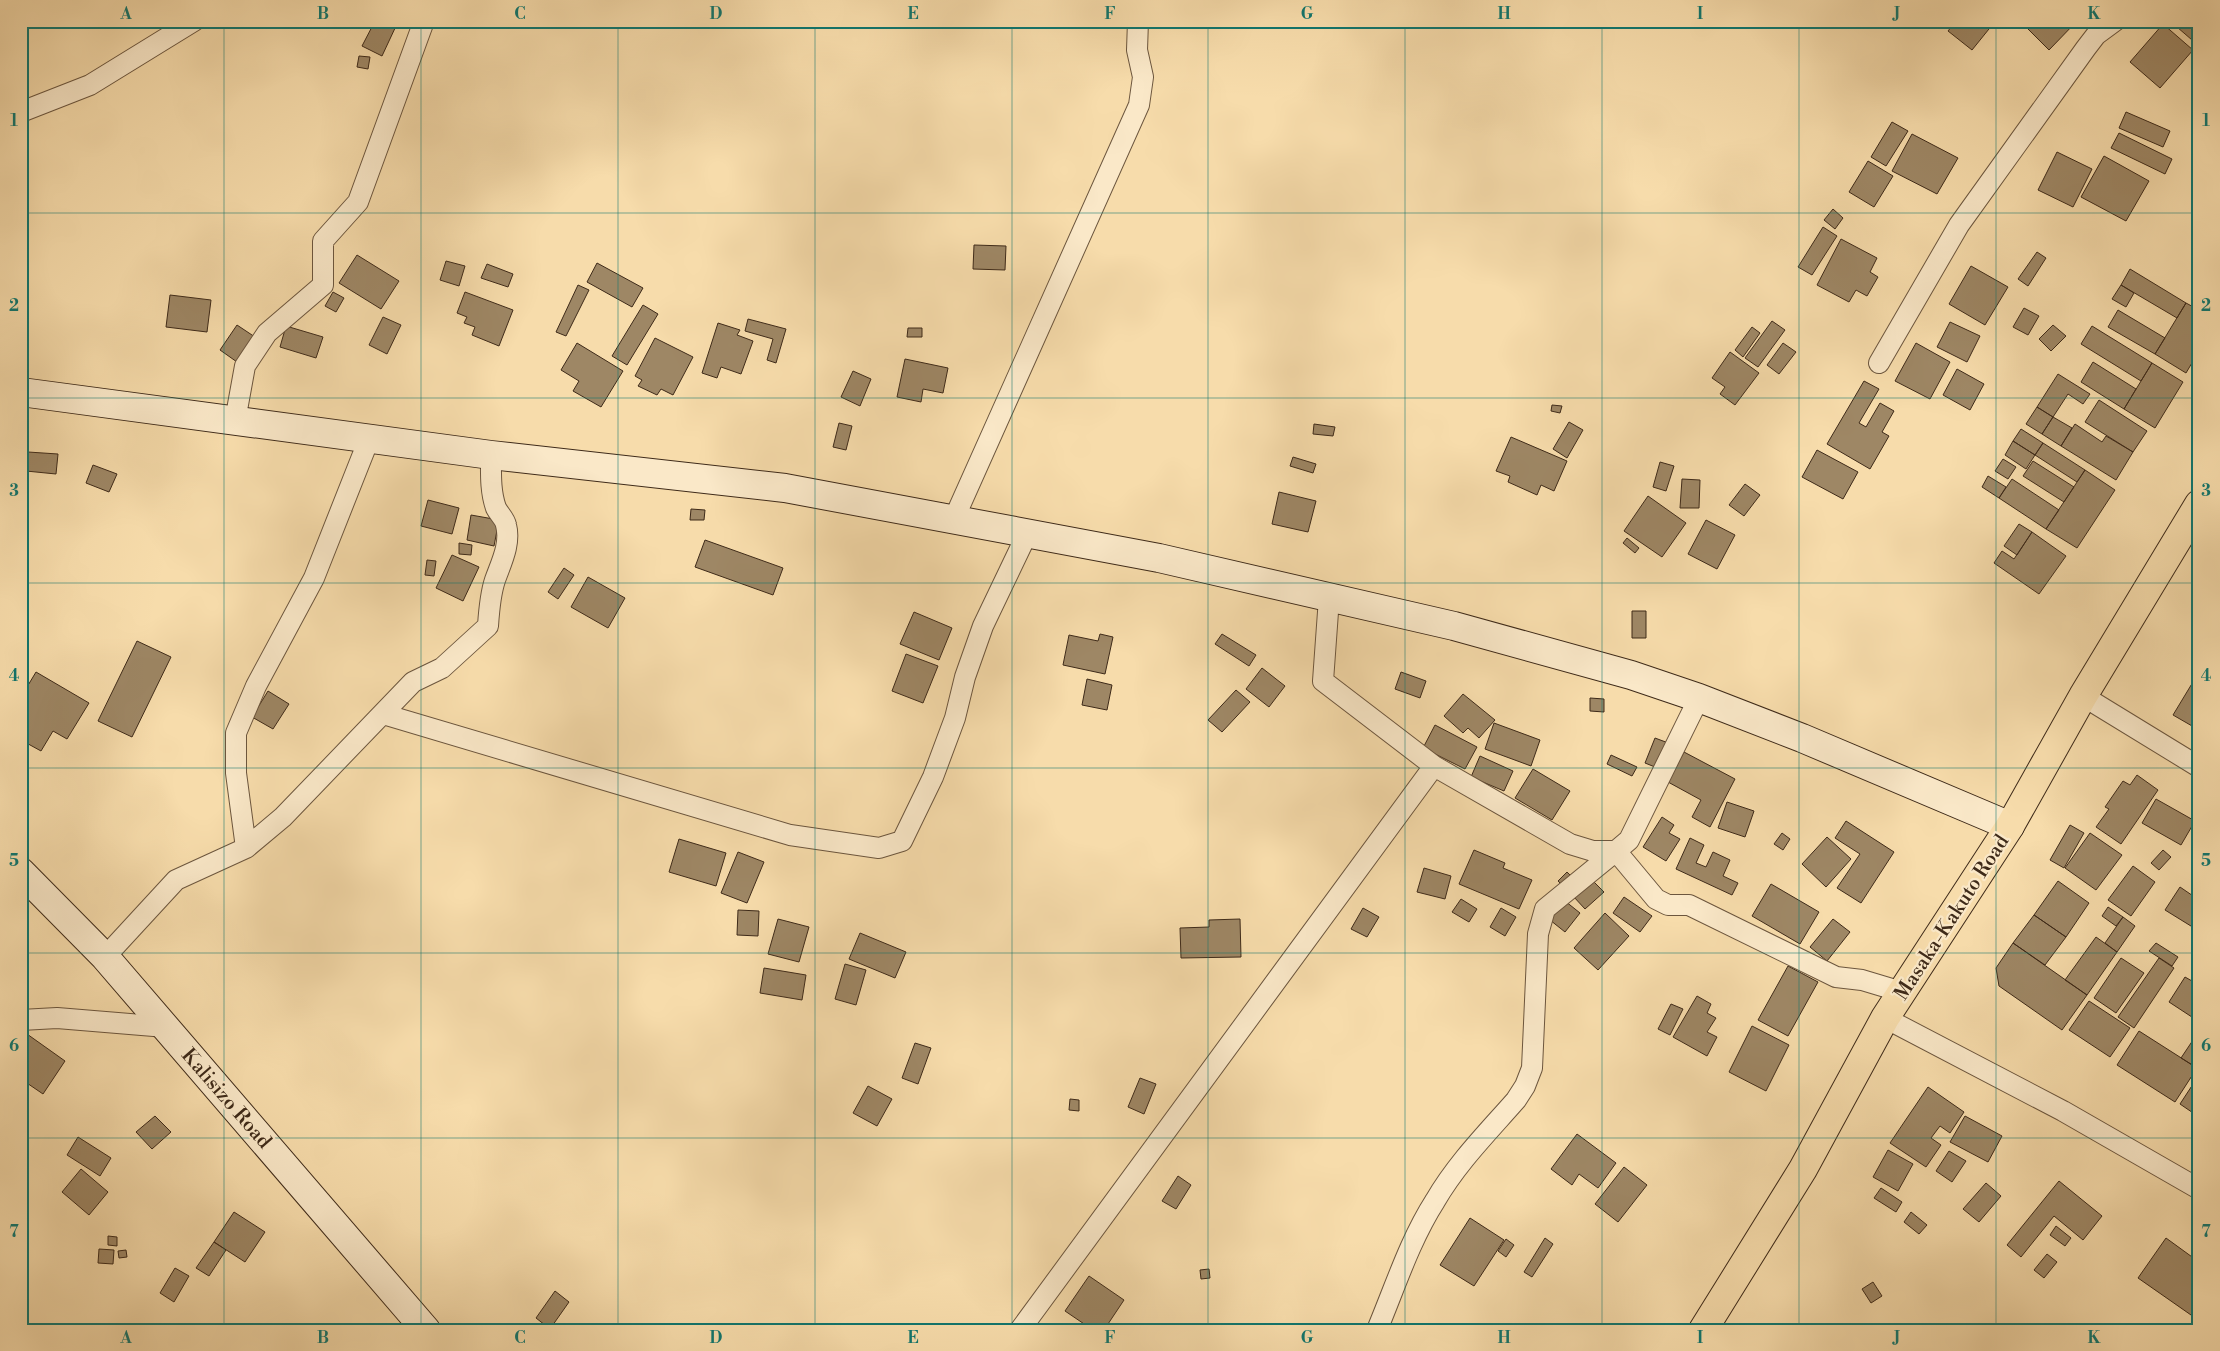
<svg xmlns="http://www.w3.org/2000/svg" width="2220" height="1351" viewBox="0 0 2220 1351" font-family="'Libre Bodoni',serif">
  <rect width="100%" height="100%" fill="#f7dcab"/>
  <filter id="stains"><feTurbulence type="fractalNoise" baseFrequency=".004" numOctaves="4"/><feColorMatrix values="0 0 0 0 .2 0 0 0 0 .09 0 0 0 0 .02 0 0 0 .5 -.17"/></filter>
  <radialGradient id="worn" r=".72"><stop offset=".6" stop-color="#630" stop-opacity="0"/><stop offset="1" stop-color="#630" stop-opacity=".3"/></radialGradient>
  <path fill="#9e8765" stroke="#3e2a19" d="M 375,21 L 386,21 L 396,26 L 382,56 L 362,46 Z
    M 1956,21 L 1989,21 L 1993,24 L 1972,50 L 1948,31 Z
    M 2020,21 L 2077,21 L 2049,50 Z
    M 2170,21 L 2199,21 L 2199,46 Z
    M 2163,24 L 2193,50 L 2160,88 L 2130,62 Z
    M 359,56 L 370,57 L 368,69 L 357,67 Z
    M 2126,112 L 2170,131 L 2163,147 L 2119,128 Z
    M 1892,122 L 1908,131 L 1886,166 L 1871,157 Z
    M 2119,133 L 2172,159 L 2165,174 L 2111,148 Z
    M 1912,134 L 1958,158 L 1937,194 L 1892,171 Z
    M 2057,152 L 2092,169 L 2073,207 L 2038,190 Z
    M 2104,156 L 2149,181 L 2126,221 L 2081,197 Z
    M 1868,161 L 1893,176 L 1874,207 L 1849,192 Z
    M 1833,209 L 1843,218 L 1835,229 L 1824,220 Z
    M 1823,227 L 1837,236 L 1812,275 L 1798,267 Z
    M 1841,239 L 1877,258 L 1870,272 L 1878,277 L 1867,296 L 1856,290 L 1849,302 L 1817,285 Z
    M 974,245 L 1006,246 L 1005,270 L 973,269 Z
    M 2037,252 L 2046,258 L 2028,286 L 2018,279 Z
    M 357,255 L 399,281 L 381,309 L 339,283 Z
    M 446,261 L 465,266 L 459,286 L 440,280 Z
    M 597,263 L 643,288 L 632,307 L 587,282 Z
    M 487,264 L 513,274 L 508,287 L 481,278 Z
    M 1971,266 L 2008,287 L 1985,325 L 1949,304 Z
    M 2130,269 L 2186,303 L 2177,318 L 2121,285 Z
    M 578,285 L 589,290 L 566,336 L 556,332 Z
    M 2121,285 L 2134,293 L 2126,307 L 2112,299 Z
    M 333,292 L 344,298 L 336,312 L 325,306 Z
    M 465,292 L 513,310 L 499,346 L 472,335 L 475,327 L 464,323 L 467,317 L 457,313 Z
    M 170,295 L 211,300 L 207,332 L 166,327 Z
    M 2186,303 L 2199,310 L 2199,351 L 2186,373 L 2155,354 Z
    M 643,305 L 658,314 L 627,365 L 612,356 Z
    M 2024,308 L 2039,316 L 2028,335 L 2013,327 Z
    M 2118,310 L 2165,338 L 2155,354 L 2108,327 Z
    M 383,317 L 401,325 L 387,354 L 369,345 Z
    M 748,319 L 786,329 L 776,363 L 767,360 L 773,339 L 745,331 Z
    M 1772,321 L 1785,330 L 1758,367 L 1745,358 Z
    M 1950,322 L 1980,336 L 1967,362 L 1937,347 Z
    M 718,323 L 740,330 L 737,335 L 753,341 L 741,374 L 721,367 L 717,378 L 702,373 Z
    M 237,325 L 255,337 L 237,362 L 220,350 Z
    M 2053,325 L 2066,336 L 2051,351 L 2039,339 Z
    M 286,326 L 323,337 L 316,358 L 280,347 Z
    M 2092,326 L 2152,363 L 2141,381 L 2081,344 Z
    M 1752,327 L 1760,333 L 1743,357 L 1735,350 Z
    M 908,328 L 922,328 L 922,337 L 907,337 Z
    M 655,338 L 693,357 L 673,395 L 661,389 L 657,395 L 638,386 L 642,380 L 635,376 Z
    M 577,343 L 623,371 L 601,407 L 573,391 L 579,381 L 561,370 Z
    M 1783,343 L 1796,352 L 1779,374 L 1767,365 Z
    M 1916,343 L 1950,362 L 1930,399 L 1895,381 Z
    M 1730,352 L 1759,373 L 1735,405 L 1720,394 L 1725,387 L 1712,378 Z
    M 905,359 L 948,368 L 943,393 L 923,389 L 921,402 L 897,397 Z
    M 2093,362 L 2136,389 L 2124,409 L 2081,382 Z
    M 2152,363 L 2183,382 L 2155,428 L 2124,409 Z
    M 1957,369 L 1984,384 L 1970,410 L 1943,395 Z
    M 853,371 L 871,379 L 860,406 L 841,397 Z
    M 2058,374 L 2090,394 L 2083,404 L 2068,394 L 2053,417 L 2037,407 Z
    M 1864,381 L 1879,389 L 1859,423 L 1866,427 L 1880,403 L 1894,411 L 1882,432 L 1889,436 L 1870,469 L 1827,444 Z
    M 2099,400 L 2147,431 L 2133,452 L 2085,422 Z
    M 1552,405 L 1562,406 L 1560,413 L 1551,411 Z
    M 2037,407 L 2053,417 L 2042,434 L 2026,424 Z
    M 2053,417 L 2072,428 L 2061,446 L 2042,434 Z
    M 1569,422 L 1583,430 L 1567,458 L 1553,449 Z
    M 839,423 L 852,426 L 846,450 L 833,447 Z
    M 1314,424 L 1335,427 L 1333,436 L 1313,434 Z
    M 2075,424 L 2102,442 L 2106,436 L 2133,452 L 2116,480 L 2061,446 Z
    M 2021,429 L 2043,443 L 2035,455 L 2013,441 Z
    M 1511,437 L 1567,461 L 1554,491 L 1541,485 L 1537,495 L 1508,482 L 1510,476 L 1496,471 Z
    M 2013,441 L 2035,455 L 2026,469 L 2005,455 Z
    M 2043,443 L 2085,470 L 2077,482 L 2035,455 Z
    M 1817,450 L 1858,472 L 1843,499 L 1802,477 Z
    M 28,452 L 58,454 L 56,474 L 26,471 Z
    M 1293,457 L 1316,464 L 1313,473 L 1290,466 Z
    M 2003,459 L 2016,467 L 2008,479 L 1995,471 Z
    M 2033,461 L 2074,487 L 2064,502 L 2023,476 Z
    M 1660,462 L 1674,466 L 1666,491 L 1653,487 Z
    M 93,465 L 117,474 L 109,492 L 86,483 Z
    M 2085,470 L 2115,490 L 2077,548 L 2046,529 Z
    M 1988,476 L 2006,487 L 1999,498 L 1982,487 Z
    M 1682,479 L 1700,480 L 1699,508 L 1680,508 Z
    M 2012,479 L 2059,510 L 2046,529 L 1999,498 Z
    M 1745,484 L 1760,495 L 1744,516 L 1729,505 Z
    M 1279,492 L 1316,501 L 1308,532 L 1272,524 Z
    M 1648,496 L 1686,523 L 1662,557 L 1624,531 Z
    M 428,500 L 459,508 L 452,534 L 421,526 Z
    M 691,509 L 705,510 L 704,520 L 690,520 Z
    M 471,515 L 499,520 L 494,546 L 467,540 Z
    M 1706,520 L 1735,535 L 1717,569 L 1688,554 Z
    M 2019,524 L 2032,532 L 2017,555 L 2004,546 Z
    M 2032,532 L 2066,556 L 2039,594 L 1994,563 L 2002,551 L 2014,559 Z
    M 1627,538 L 1639,548 L 1635,553 L 1623,543 Z
    M 705,540 L 783,568 L 773,595 L 695,567 Z
    M 459,543 L 472,545 L 471,555 L 459,554 Z
    M 452,555 L 479,567 L 463,601 L 436,588 Z
    M 427,560 L 436,561 L 434,576 L 425,575 Z
    M 564,568 L 574,575 L 558,599 L 548,592 Z
    M 588,577 L 625,598 L 608,628 L 571,607 Z
    M 1632,611 L 1646,611 L 1646,638 L 1632,638 Z
    M 914,612 L 952,628 L 939,660 L 900,644 Z
    M 1100,634 L 1113,637 L 1105,674 L 1063,665 L 1069,635 L 1098,641 Z
    M 1222,634 L 1256,655 L 1249,666 L 1215,644 Z
    M 137,641 L 171,657 L 132,737 L 98,721 Z
    M 906,654 L 938,666 L 923,703 L 892,691 Z
    M 1262,668 L 1285,686 L 1269,707 L 1246,689 Z
    M 36,672 L 89,703 L 67,739 L 53,731 L 41,751 L 21,740 L 21,697 Z
    M 1401,672 L 1426,681 L 1420,698 L 1395,689 Z
    M 2199,672 L 2199,730 L 2173,715 Z
    M 1087,679 L 1112,685 L 1107,710 L 1082,705 Z
    M 1236,690 L 1250,702 L 1222,732 L 1208,720 Z
    M 268,691 L 289,704 L 273,729 L 252,717 Z
    M 1463,694 L 1495,720 L 1479,738 L 1468,728 L 1463,733 L 1444,716 Z
    M 1590,698 L 1604,699 L 1604,712 L 1590,711 Z
    M 1494,723 L 1540,740 L 1531,766 L 1485,749 Z
    M 1435,725 L 1477,747 L 1465,769 L 1423,748 Z
    M 1655,738 L 1671,744 L 1660,769 L 1645,763 Z
    M 1684,752 L 1735,779 L 1710,827 L 1692,817 L 1701,800 L 1668,782 Z
    M 1611,755 L 1637,767 L 1632,776 L 1607,764 Z
    M 1480,756 L 1513,771 L 1504,791 L 1471,777 Z
    M 1533,769 L 1570,791 L 1552,820 L 1515,798 Z
    M 2137,775 L 2158,790 L 2121,844 L 2096,827 L 2109,809 L 2105,807 L 2123,781 L 2130,785 Z
    M 2156,799 L 2195,821 L 2181,845 L 2142,823 Z
    M 1727,802 L 1754,811 L 1745,837 L 1718,828 Z
    M 1662,817 L 1674,825 L 1669,833 L 1680,839 L 1666,861 L 1643,847 Z
    M 1846,821 L 1894,852 L 1861,903 L 1837,888 L 1860,854 L 1835,838 Z
    M 2070,825 L 2084,833 L 2064,868 L 2050,860 Z
    M 1782,833 L 1790,839 L 1783,850 L 1774,844 Z
    M 2090,833 L 2122,855 L 2096,890 L 2065,868 Z
    M 1827,837 L 1851,859 L 1826,887 L 1802,864 Z
    M 1690,838 L 1704,845 L 1696,863 L 1706,867 L 1713,852 L 1730,860 L 1723,876 L 1738,883 L 1732,895 L 1676,869 Z
    M 679,839 L 726,853 L 716,886 L 669,872 Z
    M 1474,850 L 1505,863 L 1503,868 L 1532,880 L 1519,909 L 1459,884 Z
    M 2163,850 L 2171,857 L 2159,870 L 2151,863 Z
    M 738,852 L 764,862 L 747,903 L 721,893 Z
    M 2133,866 L 2155,882 L 2131,916 L 2108,900 Z
    M 1424,868 L 1451,876 L 1445,899 L 1417,892 Z
    M 1567,872 L 1574,879 L 1565,888 L 1558,881 Z
    M 1591,879 L 1604,892 L 1585,909 L 1573,896 Z
    M 2058,881 L 2089,903 L 2066,937 L 2034,915 Z
    M 1771,884 L 1819,912 L 1800,944 L 1752,916 Z
    M 2180,887 L 2199,900 L 2199,931 L 2165,910 Z
    M 1624,897 L 1652,916 L 1640,932 L 1613,913 Z
    M 1461,899 L 1477,909 L 1469,922 L 1452,912 Z
    M 1565,901 L 1580,913 L 1565,932 L 1550,920 Z
    M 2108,907 L 2123,917 L 2116,926 L 2102,916 Z
    M 1363,908 L 1379,917 L 1367,937 L 1351,929 Z
    M 1501,908 L 1516,917 L 1505,936 L 1490,927 Z
    M 738,910 L 759,911 L 758,936 L 737,935 Z
    M 1605,913 L 1629,936 L 1598,970 L 1574,948 Z
    M 2034,915 L 2066,937 L 2045,965 L 2013,943 Z
    M 2123,917 L 2135,926 L 2117,952 L 2105,943 Z
    M 778,919 L 809,927 L 799,962 L 768,954 Z
    M 1240,919 L 1241,957 L 1181,958 L 1180,928 L 1209,927 L 1209,920 Z
    M 1833,919 L 1850,932 L 1827,961 L 1810,947 Z
    M 860,933 L 906,952 L 895,978 L 849,959 Z
    M 2096,937 L 2117,952 L 2087,995 L 2065,980 Z
    M 2013,943 L 2087,995 L 2062,1030 L 1999,986 L 1996,968 Z
    M 2156,943 L 2178,957 L 2172,966 L 2149,951 Z
    M 2121,958 L 2144,973 L 2116,1013 L 2094,998 Z
    M 2159,958 L 2174,968 L 2134,1028 L 2118,1017 Z
    M 845,964 L 866,970 L 856,1005 L 835,999 Z
    M 1788,966 L 1818,982 L 1788,1036 L 1758,1020 Z
    M 764,968 L 806,975 L 802,1000 L 760,993 Z
    M 2185,977 L 2199,985 L 2198,1021 L 2169,1002 Z
    M 1697,996 L 1711,1004 L 1707,1013 L 1716,1018 L 1707,1032 L 1717,1037 L 1707,1056 L 1673,1037 Z
    M 2089,1001 L 2130,1028 L 2110,1057 L 2069,1030 Z
    M 1671,1004 L 1683,1009 L 1670,1035 L 1658,1029 Z
    M 1752,1026 L 1789,1045 L 1766,1091 L 1729,1072 Z
    M 2139,1031 L 2197,1068 L 2175,1102 L 2117,1065 Z
    M 2199,1031 L 2199,1065 L 2197,1068 L 2181,1058 Z
    M 27,1034 L 65,1061 L 43,1094 L 21,1079 L 21,1042 Z
    M 915,1043 L 931,1048 L 918,1084 L 902,1078 Z
    M 2199,1075 L 2199,1117 L 2180,1104 Z
    M 1140,1078 L 1156,1084 L 1144,1114 L 1128,1107 Z
    M 868,1086 L 892,1099 L 877,1126 L 853,1113 Z
    M 1928,1087 L 1964,1112 L 1950,1133 L 1940,1126 L 1931,1138 L 1941,1145 L 1926,1167 L 1890,1143 Z
    M 1070,1099 L 1079,1100 L 1079,1111 L 1069,1110 Z
    M 155,1116 L 171,1132 L 152,1149 L 136,1132 Z
    M 1965,1116 L 2002,1136 L 1988,1162 L 1950,1142 Z
    M 1577,1134 L 1616,1163 L 1598,1188 L 1579,1174 L 1572,1185 L 1551,1169 Z
    M 78,1137 L 111,1158 L 100,1176 L 67,1155 Z
    M 1888,1150 L 1913,1164 L 1898,1191 L 1873,1177 Z
    M 1949,1151 L 1966,1161 L 1952,1182 L 1936,1171 Z
    M 1624,1167 L 1647,1185 L 1618,1222 L 1595,1204 Z
    M 81,1169 L 108,1192 L 89,1215 L 62,1192 Z
    M 1178,1176 L 1191,1185 L 1176,1209 L 1162,1201 Z
    M 2059,1181 L 2102,1216 L 2083,1240 L 2054,1216 L 2021,1257 L 2007,1245 Z
    M 1986,1183 L 2001,1196 L 1979,1222 L 1963,1209 Z
    M 1881,1188 L 1902,1202 L 1896,1212 L 1874,1198 Z
    M 234,1212 L 265,1232 L 245,1262 L 214,1242 Z
    M 1911,1212 L 1927,1225 L 1919,1234 L 1904,1222 Z
    M 1470,1218 L 1504,1240 L 1474,1286 L 1440,1265 Z
    M 2056,1226 L 2071,1238 L 2065,1246 L 2050,1235 Z
    M 108,1236 L 117,1237 L 117,1246 L 108,1245 Z
    M 1545,1238 L 1553,1244 L 1532,1277 L 1524,1272 Z
    M 2166,1238 L 2199,1262 L 2199,1304 L 2191,1315 L 2138,1278 Z
    M 1506,1239 L 1514,1245 L 1506,1257 L 1498,1251 Z
    M 214,1242 L 226,1250 L 209,1276 L 196,1268 Z
    M 99,1249 L 114,1250 L 113,1264 L 98,1263 Z
    M 126,1250 L 127,1257 L 119,1258 L 118,1251 Z
    M 2047,1254 L 2057,1262 L 2044,1278 L 2034,1270 Z
    M 175,1268 L 189,1276 L 174,1302 L 160,1293 Z
    M 1209,1269 L 1210,1278 L 1201,1279 L 1200,1270 Z
    M 1089,1276 L 1124,1300 L 1104,1330 L 1093,1330 L 1065,1311 Z
    M 1873,1282 L 1882,1296 L 1871,1303 L 1862,1289 Z
    M 555,1291 L 569,1302 L 550,1329 L 536,1318 Z
    M 1502,1327 L 1515,1327 L 1515,1330 L 1502,1330 Z"/>
  <g fill="none" stroke-linecap="round" stroke-linejoin="round">
    <defs>
      <path id="street" d="M 21,112 L 90,85 L 194,21
        M 1879,363 L 1959,225 L 2086,48 L 2096,35 L 2115,21
        M 235,421 L 245,366 L 267,333 L 323,285 L 323,241 L 358,202 L 424,21
        M 953,521 L 1139,105 L 1143,77 L 1137,50 L 1138,21
        M 1329,598 L 1323,681 L 1434,766 L 1570,844 L 1593,851 L 1616,851 L 1629,840 L 1699,698
        M 2083,696 L 2199,767
        M 383,714 L 790,835 L 879,848 L 902,841 L 933,777 L 955,718 L 965,677 L 983,626 L 1027,534
        M 246,848 L 236,773 L 236,733 L 256,686 L 314,578 L 369,439
        M 105,957 L 176,880 L 246,848 L 283,817 L 413,682 L 442,668 L 488,626 C 489,611 490,595 495,580 C 501,563 511,544 506,525 C 505,519 499,514 496,508 C 490,491 491,473 491,455
        M 1885,1018 L 2063,1111 L 2199,1189
        M 21,1020 L 57,1018 L 166,1027
        M 1020,1330 L 1434,766
        M 1377,1330 C 1395,1287 1410,1240 1435,1201 C 1457,1163 1488,1132 1516,1100 L 1525,1086 L 1532,1068 L 1538,934 L 1545,909 L 1616,851 L 1656,899 L 1668,905 L 1689,905 L 1836,977 L 1862,980 L 1902,992"/>
      <path id="secondary" d="M 21,392 L 491,455 L 785,488 L 1159,558 L 1454,626 L 1631,675 L 1699,698 L 1802,738 L 2010,826
        M 21,872 L 105,957 L 426,1330"/>
      <path id="highway" d="M 1703,1330 L 1803,1169 L 1885,1018 L 2010,826 L 2083,696 L 2199,504"/>
    </defs>
    <use href="#street" stroke="#6c563e" stroke-width="22"/>
    <use href="#secondary" stroke="#3e2a19" stroke-width="30"/>
    <use href="#highway" stroke="#3e2a19" stroke-width="30"/>
    <use href="#street" stroke="#fae8c8" stroke-width="20"/>
    <use href="#secondary" stroke="#fae8c8" stroke-width="28"/>
    <use href="#highway" stroke="#f7dcab" stroke-width="28"/>
  </g>
  <path fill="none" stroke="#0f766e" stroke-width="1" stroke-opacity="0.55" d="M 224,21 L 224,1330M 421,21 L 421,1330M 618,21 L 618,1330M 815,21 L 815,1330M 1012,21 L 1012,1330M 1208,21 L 1208,1330M 1405,21 L 1405,1330M 1602,21 L 1602,1330M 1799,21 L 1799,1330M 1996,21 L 1996,1330M 21,213 L 2199,213M 21,398 L 2199,398M 21,583 L 2199,583M 21,768 L 2199,768M 21,953 L 2199,953M 21,1138 L 2199,1138"/>
  <g text-anchor="middle" stroke-width="4.5" stroke-linejoin="round" paint-order="stroke">
    <g font-size="20" fill="#3e2a19" stroke="#fae8c8">
      <text transform="translate(1951 917) rotate(-57)" y="7">Masaka-Kakuto Road</text>
      <text transform="translate(227 1098) rotate(49)" y="7">Kalisizo Road</text>
    </g>
  </g>
  <rect width="2220" height="1351" fill="none" stroke="#f7dcab" stroke-width="55"/>
  <rect x="28" y="28" width="2164" height="1296" fill="none" stroke="#0f766e" stroke-width="2"/>
  <g font-size="16" text-anchor="middle" font-weight="bold" fill="#0f766e">
    <text x="126" y="19">A</text>
    <text x="323" y="19">B</text>
    <text x="520" y="19">C</text>
    <text x="716" y="19">D</text>
    <text x="913" y="19">E</text>
    <text x="1110" y="19">F</text>
    <text x="1307" y="19">G</text>
    <text x="1504" y="19">H</text>
    <text x="1700" y="19">I</text>
    <text x="1897" y="19">J</text>
    <text x="2094" y="19">K</text>
    <text x="14" y="126">1</text>
    <text x="2206" y="126">1</text>
    <text x="14" y="311">2</text>
    <text x="2206" y="311">2</text>
    <text x="14" y="496">3</text>
    <text x="2206" y="496">3</text>
    <text x="14" y="681">4</text>
    <text x="2206" y="681">4</text>
    <text x="14" y="866">5</text>
    <text x="2206" y="866">5</text>
    <text x="14" y="1051">6</text>
    <text x="2206" y="1051">6</text>
    <text x="14" y="1237">7</text>
    <text x="2206" y="1237">7</text>
    <text x="126" y="1343">A</text>
    <text x="323" y="1343">B</text>
    <text x="520" y="1343">C</text>
    <text x="716" y="1343">D</text>
    <text x="913" y="1343">E</text>
    <text x="1110" y="1343">F</text>
    <text x="1307" y="1343">G</text>
    <text x="1504" y="1343">H</text>
    <text x="1700" y="1343">I</text>
    <text x="1897" y="1343">J</text>
    <text x="2094" y="1343">K</text>
  </g>
  <rect width="100%" height="100%" filter="url(#stains)"/>
  <rect width="100%" height="100%" fill="url(#worn)"/>
</svg>
